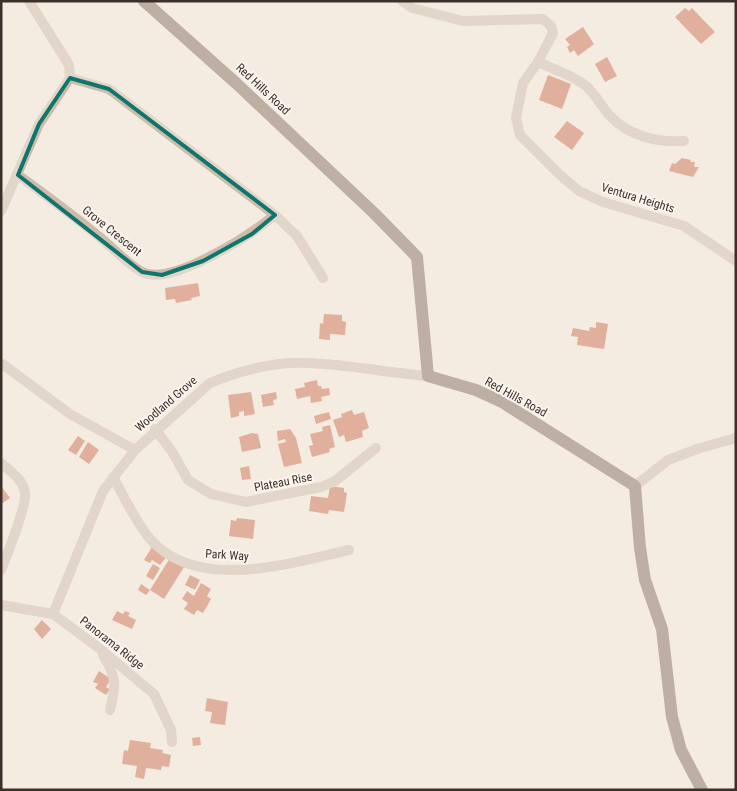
<svg xmlns="http://www.w3.org/2000/svg" width="737" height="791" viewBox="0 0 737 791" font-family="'Roboto Condensed',sans-serif">
  <rect width="100%" height="100%" fill="#f4ebe1"/>
  <path fill="#c8694b" d="M 685,8 L 689,11 L 692,8 L 715,32 L 701,44 L 675,17 Z
    M 583,27 L 594,44 L 578,56 L 574,50 L 570,53 L 567,47 L 570,45 L 565,39 Z
    M 607,57 L 617,76 L 605,82 L 595,64 Z
    M 548,75 L 571,84 L 562,109 L 539,100 Z
    M 567,121 L 584,133 L 572,150 L 554,137 Z
    M 682,158 L 691,160 L 690,162 L 695,162 L 694,167 L 699,167 L 693,177 L 669,171 L 672,163 L 675,164 Z
    M 198,283 L 200,296 L 191,298 L 192,300 L 176,303 L 175,299 L 166,300 L 165,288 Z
    M 324,314 L 342,315 L 342,321 L 346,322 L 345,335 L 330,334 L 330,340 L 319,339 L 320,323 L 323,324 Z
    M 596,322 L 608,324 L 604,349 L 577,345 L 578,337 L 571,336 L 573,328 L 589,331 L 590,327 L 596,328 Z
    M 317,380 L 318,386 L 321,386 L 322,389 L 329,388 L 330,395 L 321,397 L 322,401 L 311,403 L 310,396 L 297,399 L 295,389 L 305,387 L 304,383 Z
    M 251,392 L 255,414 L 244,416 L 244,411 L 239,412 L 239,416 L 231,418 L 228,395 Z
    M 276,392 L 277,399 L 273,400 L 274,405 L 263,407 L 261,395 Z
    M 352,410 L 354,415 L 364,412 L 369,428 L 362,431 L 363,437 L 346,442 L 344,435 L 339,437 L 333,420 L 342,417 L 341,414 Z
    M 329,412 L 331,419 L 316,424 L 314,416 Z
    M 330,425 L 335,447 L 329,449 L 330,452 L 312,457 L 309,446 L 313,445 L 310,434 L 323,431 L 322,427 Z
    M 290,429 L 296,438 L 302,463 L 284,467 L 278,444 L 286,442 L 285,439 L 278,441 L 277,433 L 277,431 Z
    M 252,433 L 258,434 L 261,448 L 242,452 L 239,437 Z
    M 78,436 L 85,441 L 76,455 L 68,450 Z
    M 88,442 L 99,450 L 89,464 L 79,457 Z
    M 249,466 L 251,479 L 242,480 L 240,468 Z
    M 1,486 L 10,498 L 1,504 Z
    M 330,486 L 344,488 L 344,492 L 347,493 L 344,512 L 329,510 L 328,514 L 309,511 L 311,496 L 328,498 Z
    M 237,518 L 255,520 L 253,539 L 229,536 L 231,520 L 236,521 Z
    M 152,547 L 167,556 L 160,565 L 152,560 L 150,563 L 144,560 Z
    M 170,558 L 184,567 L 164,599 L 150,590 Z
    M 153,564 L 160,568 L 153,580 L 146,576 Z
    M 190,575 L 200,580 L 195,590 L 185,585 Z
    M 201,583 L 211,589 L 207,596 L 211,599 L 203,613 L 197,610 L 194,615 L 184,609 L 188,603 L 182,599 L 187,591 L 194,596 Z
    M 141,584 L 150,590 L 146,595 L 138,590 Z
    M 117,611 L 123,614 L 125,611 L 130,613 L 128,616 L 136,620 L 132,629 L 112,620 Z
    M 42,620 L 51,629 L 42,639 L 34,629 Z
    M 99,671 L 111,679 L 106,687 L 110,689 L 106,695 L 95,688 L 98,684 L 93,682 Z
    M 207,698 L 228,702 L 225,725 L 210,723 L 212,712 L 205,711 Z
    M 200,737 L 201,745 L 193,746 L 192,738 Z
    M 130,740 L 151,743 L 150,748 L 163,750 L 162,753 L 171,755 L 169,767 L 162,766 L 161,770 L 146,768 L 144,779 L 135,777 L 137,766 L 122,764 L 124,750 L 128,751 Z"/>
  <g fill="none" stroke-linecap="round" stroke-linejoin="round">
    <path stroke="#cdbbac" stroke-width="10" d="M 29,1 L 69,65 L 70,78
      M 402,1 L 412,8 L 463,21 L 543,19 L 551,26 L 553,33 L 538,62 L 523,83 L 516,118 L 520,135 L 559,174 L 579,191 L 603,202 L 684,226 L 736,261
      M 538,62 C 553,69 573,75 586,86 C 596,95 602,107 610,116 C 629,136 658,143 684,141
      M 70,78 L 109,89 L 275,215 L 297,236 L 323,278
      M 18,175 C 47,196 76,217 103,240 C 114,249 130,266 142,272 C 172,287 251,234 275,215
      M 1,211 L 39,124 L 70,78
      M 1,363 L 70,414 L 135,450
      M 155,429 L 173,453 L 188,480 L 211,494 L 246,502 L 321,487 L 335,481 L 376,448
      M 1,463 C 10,471 24,480 25,494 C 26,508 7,555 1,570
      M 113,477 C 125,498 135,521 150,539 C 198,593 290,563 349,550
      M 635,486 L 668,460 L 700,448 L 736,438
      M 1,605 L 53,614 L 99,648 L 154,694 L 171,730 L 172,742
      M 53,614 L 103,491 L 135,450 L 210,383 C 238,371 276,361 307,363 C 347,364 388,373 428,376
      M 103,655 C 117,678 116,685 110,710"/>
    <path stroke="#7d675c" stroke-width="12" d="M 144,1 L 237,84 L 374,213 L 417,257 L 428,376 L 476,390 L 502,402 L 635,486 L 640,548 L 645,580 L 662,629 L 672,717 L 681,750 L 702,790"/>
  </g>
  <path d="M0 0H737V791H0ZM 70,78 L 109,89 L 275,215 L 252,234 L 203,261 L 162,275 L 142,272 L 18,175 L 39,124 Z" fill="#f4ebe1" fill-opacity=".55" fill-rule="evenodd"/>
  <path fill="none" stroke="#0f766e" stroke-width="4" stroke-linejoin="round" d="M 70,78 L 109,89 L 275,215 L 252,234 L 203,261 L 162,275 L 142,272 L 18,175 L 39,124 Z"/>
  <g text-anchor="middle" stroke-width="4" stroke-linejoin="round" paint-order="stroke">
    <g font-size="12" fill="#3b302b" stroke="#fbf5ee">
      <text transform="translate(263 89) rotate(43)" y="4">Red Hills Road</text>
      <text transform="translate(638 198) rotate(17)" y="4">Ventura Heights</text>
      <text transform="translate(112 231) rotate(39)" y="4">Grove Crescent</text>
      <text transform="translate(516 397) rotate(29)" y="4">Red Hills Road</text>
      <text transform="translate(166 404) rotate(-41)" y="4">Woodland Grove</text>
      <text transform="translate(283 482) rotate(-11)" y="4">Plateau Rise</text>
      <text transform="translate(227 555) rotate(4)" y="4">Park Way</text>
      <text transform="translate(112 643) rotate(38)" y="4">Panorama Ridge</text>
    </g>
  </g>
  <rect width="737" height="791" fill="none" stroke="#3b302b" stroke-width="5"/>
</svg>
